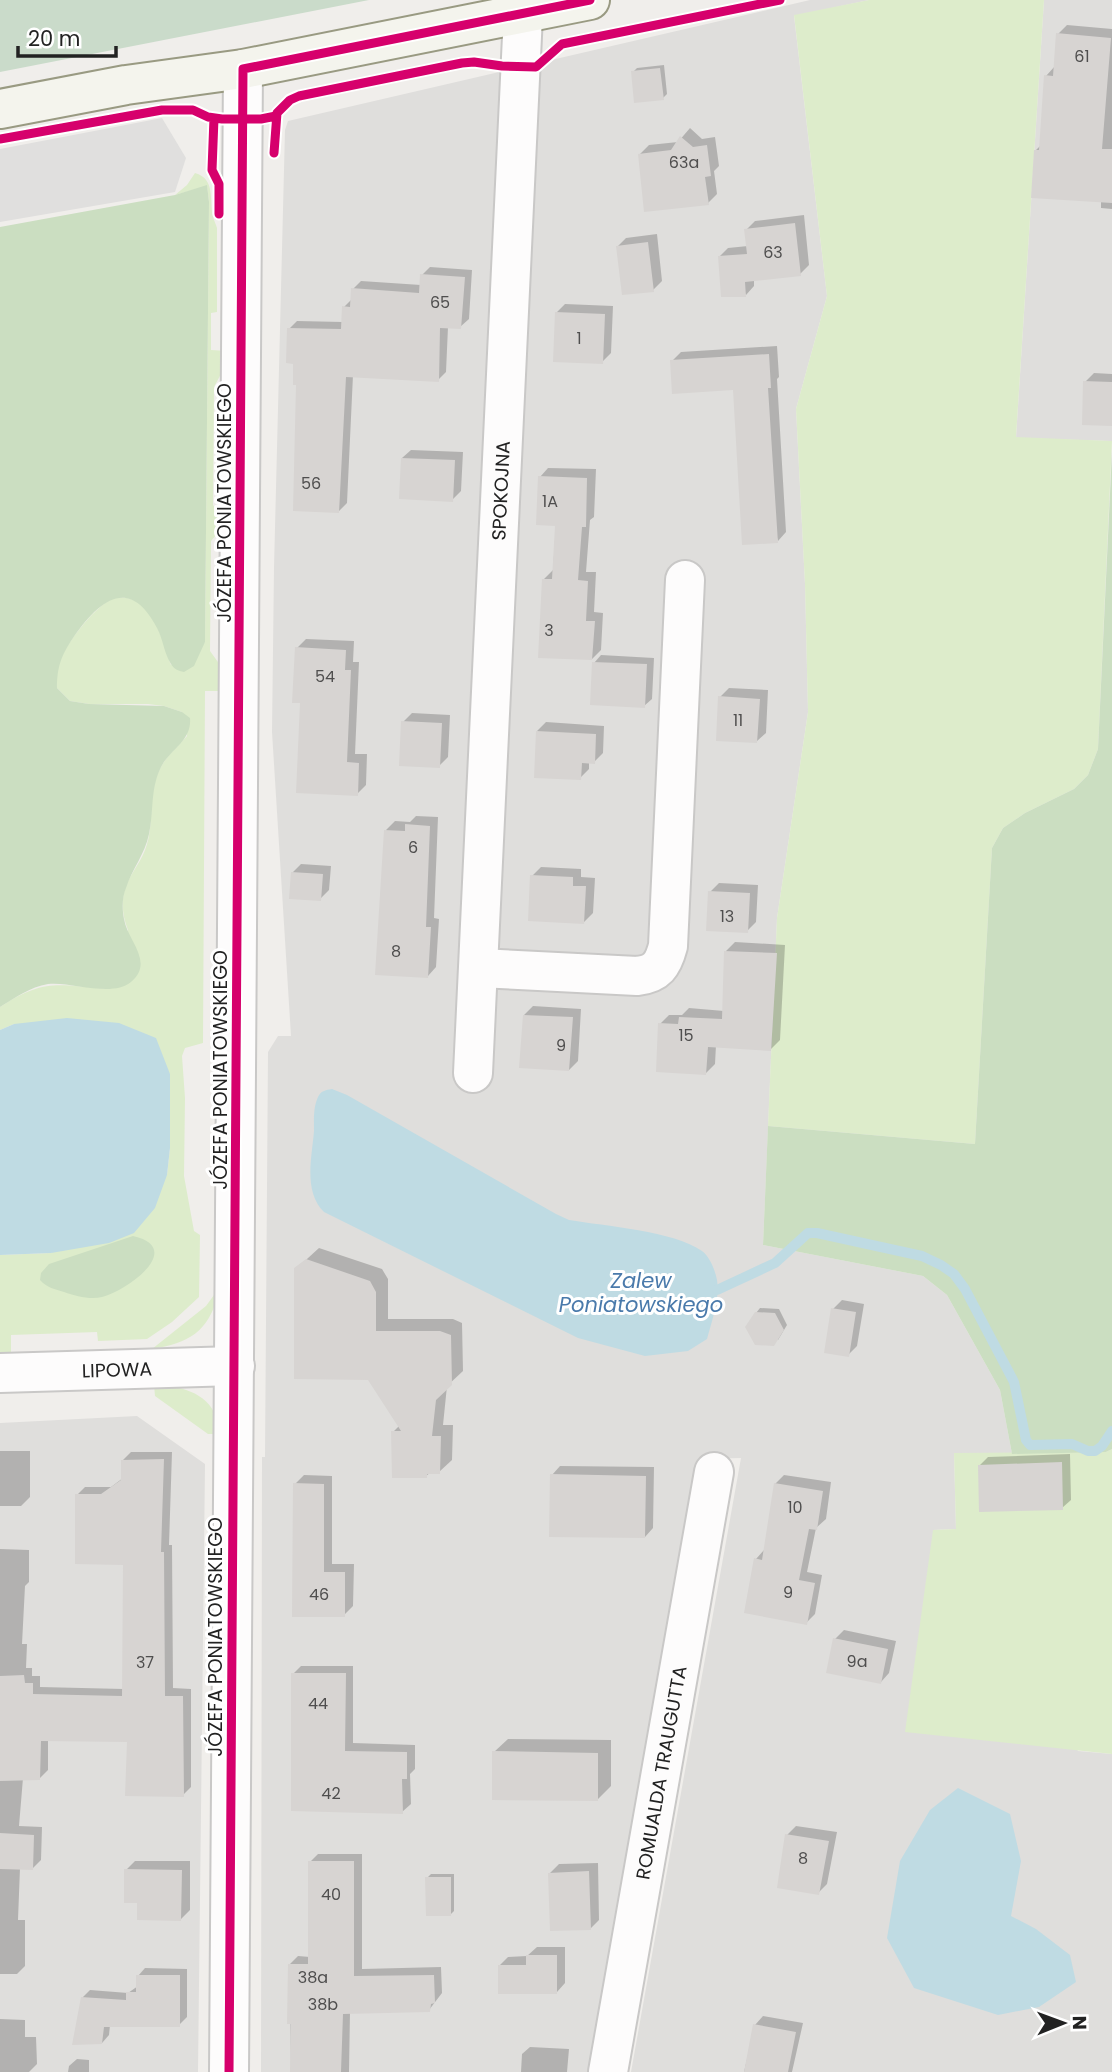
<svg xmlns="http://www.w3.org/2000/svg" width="1112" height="2072" viewBox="0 0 1112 2072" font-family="Poppins,sans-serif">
  <rect width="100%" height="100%" fill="#f0eeeb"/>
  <path fill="#dfdedc" d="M 810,0 L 869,0 L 794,16 L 827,296 L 796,409 L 805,584 L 808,712 L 777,918 L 763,1245 L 923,1276 L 947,1295 L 1000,1390 L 1012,1454 L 954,1454 L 956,1529 L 933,1530 L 1078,1751 L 1112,1754 L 1112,2072 L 631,2072 L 741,1458 L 700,1459 L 590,2072 L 261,2072 L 262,1457 L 265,1457 L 268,1052 L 278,1036 L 291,1036 L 272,732 L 274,568 L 285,130 L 288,121 Z
    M 1044,0 L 1112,0 L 1112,441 L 1016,438 Z
    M 137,1416 L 205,1464 L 198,2072 L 0,2072 L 0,1423 Z"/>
  <path fill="#ddeccb" d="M 869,0 L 1044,0 L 1016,437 L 1112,441 L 1098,749 L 1088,775 L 1074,789 L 1025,813 L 1003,828 L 992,848 L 975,1144 L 768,1126 L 777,918 L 808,712 L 805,584 L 796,409 L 827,296 L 794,15 Z
    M 195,173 C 216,179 209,200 213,217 C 214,221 216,224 217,228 L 217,312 L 211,313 L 211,350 L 227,351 L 226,374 L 221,374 L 214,387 L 213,505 L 224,519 L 224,526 L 211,541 L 210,651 L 223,669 L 223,691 L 205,691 L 203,1043 L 185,1048 L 182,1056 L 185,1098 L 184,1176 L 194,1231 L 200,1235 L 199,1297 L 172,1322 L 147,1339 L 98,1341 L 97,1332 L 11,1335 L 11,1356 L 0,1357 L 0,1255 L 51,1253 L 167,1175 L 170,1148 L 170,1074 L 14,1024 L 0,1030 L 0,1007 C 45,978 57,985 108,989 L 128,930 C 124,920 122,910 123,899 C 124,881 139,866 145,850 C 156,823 146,791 162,765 C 168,755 179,745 187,736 L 182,712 L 164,706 L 148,704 L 89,704 L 70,701 L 57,688 C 57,682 56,673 58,666 C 62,648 95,606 112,599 C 122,595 135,599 143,605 C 157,617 165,648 171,665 L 205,642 L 209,202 L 207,186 L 175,195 L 187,185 Z
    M 214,1295 L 218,1295 C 208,1332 189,1343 152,1349 L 206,1306 Z
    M 154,1385 C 177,1385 208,1392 216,1417 C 217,1422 217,1429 218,1434 L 208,1434 L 155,1396 Z
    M 1112,1449 L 1112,1754 L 905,1732 L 933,1530 L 956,1529 L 954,1453 L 1106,1452 Z"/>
  <path fill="#cbdec1" d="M 207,185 L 209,202 L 205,642 L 194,666 L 184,672 C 178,671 174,669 171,664 C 164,653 163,639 157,628 C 130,576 100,599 73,638 C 61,656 57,667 57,688 L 70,701 L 89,704 L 164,706 L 182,712 L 190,718 C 192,741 170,749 161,767 C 150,789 154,812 149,834 C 145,854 132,869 126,888 C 122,897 122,909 124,919 C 127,940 155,962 131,982 C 112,998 70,981 48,984 C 30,987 15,998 0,1007 L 0,227 L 175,195 Z
    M 1112,451 L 1112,1449 L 1106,1452 L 1012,1454 L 1000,1390 L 947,1295 L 923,1276 L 763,1245 L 768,1126 L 975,1144 L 992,848 L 1003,828 L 1025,813 L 1074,789 L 1088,775 L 1098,749 Z
    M 133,1236 C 186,1248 127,1291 102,1297 C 90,1300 76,1296 64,1292 C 55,1289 47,1288 40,1280 L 41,1273 L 49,1264 Z"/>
  <path fill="#cadbca" d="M 0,0 L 369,0 L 0,72 Z"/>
  <path fill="#e0dfde" d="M 162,118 L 186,158 L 175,192 L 0,222 L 0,149 Z"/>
  <path fill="#bfdbe3" d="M 67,1018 L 119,1023 L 156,1038 L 170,1074 L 170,1148 L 167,1175 L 155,1208 L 134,1233 L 109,1243 L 51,1253 L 0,1255 L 0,1030 L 14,1024 Z
    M 332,1089 L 347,1095 L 556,1214 L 569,1220 C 605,1226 674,1231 702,1251 C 710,1257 715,1270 717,1280 C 720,1299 712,1320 707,1339 L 688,1351 L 645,1356 L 578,1338 L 324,1212 C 303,1191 312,1157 314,1131 C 314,1120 313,1108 318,1097 C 321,1091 325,1090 332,1089 Z
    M 958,1788 L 1010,1814 L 1021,1861 L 1011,1916 L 1036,1929 L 1070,1955 L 1076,1982 L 1039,2007 L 998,2015 L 914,1988 L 887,1938 L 900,1861 L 930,1810 Z"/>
  <path fill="#0003" d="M 1067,25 L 1112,29 L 1112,209 L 1101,208 L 1101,201 L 1035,151 L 1041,145 L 1046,76 L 1055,66 L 1058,34 Z
    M 664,65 L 667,94 L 663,98 L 633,72 L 637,68 Z
    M 690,128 L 702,139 L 715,137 L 719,166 L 714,171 L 717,194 L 708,203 L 640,154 L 649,145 L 678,142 Z
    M 804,215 L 809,265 L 800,274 L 754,280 L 754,286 L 746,295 L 720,256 L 728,248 L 748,246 L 746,230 L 755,221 Z
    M 657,234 L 662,281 L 653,290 L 617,247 L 626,238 Z
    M 430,267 L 472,270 L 469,319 L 460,327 L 448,327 L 446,372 L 438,380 L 353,375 L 347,503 L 339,511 L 298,383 L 289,329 L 297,321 L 343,322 L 344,307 L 352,299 L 353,289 L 361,281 L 421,285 L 422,275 Z
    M 565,304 L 613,306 L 611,353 L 602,362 L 556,313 Z
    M 777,346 L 779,377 L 777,379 L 786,532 L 778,541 L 734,388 L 672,361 L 681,352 Z
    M 1094,373 L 1112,374 L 1112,424 L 1085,382 Z
    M 411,450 L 463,452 L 461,491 L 452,500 L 402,458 Z
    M 548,468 L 596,469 L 594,517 L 590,520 L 586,572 L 596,572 L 594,612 L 603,613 L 601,650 L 592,659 L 544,579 L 553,570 L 556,524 L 540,477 Z
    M 306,639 L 354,641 L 353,662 L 359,662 L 355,754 L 367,754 L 366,785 L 357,794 L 297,648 Z
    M 601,655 L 654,658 L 652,699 L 644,706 L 594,663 Z
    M 729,688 L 768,690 L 766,733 L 757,741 L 720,697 Z
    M 412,713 L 450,715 L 448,757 L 439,766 L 403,722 Z
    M 546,722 L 604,726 L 603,753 L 594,762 L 589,762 L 589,769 L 580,778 L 537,731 Z
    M 416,816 L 438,817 L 434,918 L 439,919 L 436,967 L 428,976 L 386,830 L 395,821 L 410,822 Z
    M 301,864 L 331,866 L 329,890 L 320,899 L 292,873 Z
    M 541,867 L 581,869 L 581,877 L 595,878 L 593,913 L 584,922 L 532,876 Z
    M 719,883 L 758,885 L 756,922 L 747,931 L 710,892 Z
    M 735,942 L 785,945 L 780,1040 L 771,1049 L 716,1045 L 715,1064 L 706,1073 L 660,1024 L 669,1015 L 682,1015 L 689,1008 L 724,1011 L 726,951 Z
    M 533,1006 L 581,1009 L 578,1061 L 569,1070 L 524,1015 Z
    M 319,1248 L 382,1269 L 388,1279 L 388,1319 L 453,1319 L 462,1323 L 463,1371 L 447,1386 L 443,1425 L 453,1425 L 452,1460 L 439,1472 L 431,1472 L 426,1476 L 393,1432 L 399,1426 L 296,1269 Z
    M 842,1300 L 864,1304 L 857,1346 L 848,1355 L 833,1309 Z
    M 760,1308 L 779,1309 L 787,1325 L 778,1340 L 756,1313 Z
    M 0,1451 L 30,1451 L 30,1497 L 21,1506 L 0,1506 Z
    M 131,1452 L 172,1452 L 169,1545 L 172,1545 L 173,1688 L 191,1689 L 191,1787 L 183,1795 L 129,1741 L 48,1739 L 48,1770 L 40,1778 L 23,1778 L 19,1826 L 42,1827 L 41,1860 L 33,1868 L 20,1868 L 18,1920 L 25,1920 L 25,1966 L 17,1974 L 0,1974 L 0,1549 L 29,1550 L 29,1582 L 25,1586 L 22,1644 L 27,1644 L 26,1668 L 32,1668 L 32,1676 L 40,1676 L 40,1687 L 124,1689 L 125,1563 L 77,1495 L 85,1487 L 111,1487 L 123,1478 L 123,1460 Z
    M 1070,1454 L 1071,1500 L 1062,1508 L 979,1466 L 988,1457 Z
    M 560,1466 L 654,1467 L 653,1528 L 645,1537 L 552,1475 Z
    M 304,1475 L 332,1476 L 332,1564 L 354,1564 L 353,1606 L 344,1615 L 294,1615 L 295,1484 Z
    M 784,1475 L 831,1482 L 826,1519 L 816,1528 L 807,1572 L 822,1575 L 815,1614 L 806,1623 L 756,1559 L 765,1549 L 775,1484 Z
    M 844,1630 L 896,1641 L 889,1673 L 881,1682 L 835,1639 Z
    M 301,1666 L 353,1666 L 353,1743 L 415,1745 L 415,1769 L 410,1774 L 411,1804 L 402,1812 L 293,1810 L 293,1674 Z
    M 508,1739 L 611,1740 L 611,1786 L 597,1800 L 494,1752 Z
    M 796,1826 L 837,1832 L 827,1884 L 818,1893 L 787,1835 Z
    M 318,1854 L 362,1854 L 362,1969 L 441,1967 L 442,1993 L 429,2010 L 350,2012 L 349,2072 L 291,2072 L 290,1964 L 298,1956 L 310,1957 L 310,1862 Z
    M 135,1861 L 190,1861 L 190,1910 L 181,1919 L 126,1870 Z
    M 598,1863 L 599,1920 L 590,1929 L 550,1873 L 559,1864 Z
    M 431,1874 L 454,1874 L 454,1911 L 450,1915 L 427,1878 Z
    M 537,1947 L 565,1947 L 565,1983 L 557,1992 L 500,1965 L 508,1957 L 527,1956 Z
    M 145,1968 L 187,1969 L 187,2017 L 179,2025 L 110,2025 L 109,2035 L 102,2043 L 82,1998 L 90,1990 L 128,1993 L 138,1986 L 138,1976 Z
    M 763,2016 L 803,2023 L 792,2072 L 744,2072 L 755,2025 Z
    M 0,2019 L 25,2020 L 25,2037 L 36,2037 L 37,2064 L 29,2072 L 0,2072 Z
    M 530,2047 L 569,2049 L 567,2072 L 521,2072 L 522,2054 Z
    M 77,2059 L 89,2060 L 89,2072 L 68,2072 L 69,2066 Z"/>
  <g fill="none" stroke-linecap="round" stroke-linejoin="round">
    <path stroke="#bfdbe3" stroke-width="10" d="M 717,1290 L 775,1263 L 808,1233 L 817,1233 L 922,1256 L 941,1265 L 954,1274 L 965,1289 L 1014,1382 L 1026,1440 L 1030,1445 L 1072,1444 L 1088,1451 L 1095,1451 L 1102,1446 L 1112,1431"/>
  </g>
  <path fill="#d7d4d2" d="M 1056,33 L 1111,38 L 1102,149 L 1112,149 L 1112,203 L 1031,198 L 1034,150 L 1039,150 L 1044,75 L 1053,76 Z
    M 660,68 L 664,100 L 634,103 L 631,71 Z
    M 680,136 L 693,147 L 707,145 L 711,176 L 705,177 L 709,205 L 644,212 L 638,154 L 671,150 Z
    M 795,223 L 801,276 L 745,282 L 746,297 L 721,297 L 718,256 L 747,254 L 744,229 Z
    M 648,242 L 654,292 L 622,295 L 616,246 Z
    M 420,274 L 465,277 L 461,329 L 440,328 L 439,382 L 346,377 L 339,513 L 293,511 L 296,385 L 293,385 L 293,364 L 286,363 L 287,328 L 341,329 L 342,306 L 350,307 L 351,288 L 419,293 Z
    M 555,312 L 605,314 L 603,364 L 553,362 Z
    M 769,354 L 771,388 L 768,388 L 778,543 L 742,545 L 733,390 L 672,394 L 670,360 Z
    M 1083,381 L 1112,382 L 1112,426 L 1082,425 Z
    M 401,458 L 455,460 L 453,502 L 399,499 Z
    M 538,476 L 587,478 L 586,527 L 582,527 L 578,580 L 588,581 L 586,621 L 595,621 L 592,660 L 538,658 L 542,579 L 552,579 L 555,526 L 536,525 Z
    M 295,647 L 346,650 L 345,670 L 351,670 L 347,762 L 359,763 L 358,796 L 296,793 L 300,703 L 292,703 Z
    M 592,662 L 647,664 L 645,708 L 590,705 Z
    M 718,696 L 760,699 L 757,743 L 716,741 Z
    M 401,721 L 442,723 L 440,768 L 399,766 Z
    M 536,731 L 596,734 L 595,764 L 582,763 L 581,780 L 534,778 Z
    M 405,824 L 430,826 L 426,927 L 431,927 L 428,978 L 375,975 L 384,830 L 405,831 Z
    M 291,872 L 323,874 L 321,901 L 289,899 Z
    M 530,875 L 573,877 L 573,886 L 586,886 L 584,924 L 528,921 Z
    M 708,891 L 750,893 L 748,933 L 706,931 Z
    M 724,951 L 777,953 L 771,1051 L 708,1047 L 706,1075 L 656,1072 L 658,1023 L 678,1024 L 679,1017 L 722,1019 Z
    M 523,1015 L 573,1017 L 569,1071 L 519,1068 Z
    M 306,1259 L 370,1281 L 376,1292 L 376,1331 L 440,1331 L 451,1335 L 452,1385 L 436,1400 L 432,1436 L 441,1436 L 440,1474 L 427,1474 L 427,1478 L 392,1478 L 391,1431 L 401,1431 L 368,1380 L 294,1379 L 294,1268 Z
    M 831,1308 L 856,1312 L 849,1357 L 824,1353 Z
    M 755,1312 L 775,1313 L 784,1330 L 774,1346 L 755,1345 L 745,1327 Z
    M 164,1459 L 161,1552 L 164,1552 L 165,1696 L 183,1696 L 184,1797 L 125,1796 L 127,1742 L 41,1741 L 40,1780 L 0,1781 L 0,1676 L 24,1675 L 25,1683 L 33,1683 L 33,1694 L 122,1696 L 123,1565 L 75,1564 L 75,1494 L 101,1494 L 121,1480 L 121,1460 Z
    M 1062,1462 L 1063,1510 L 979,1512 L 978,1465 Z
    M 550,1474 L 646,1476 L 645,1538 L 549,1537 Z
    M 293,1483 L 324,1484 L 324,1572 L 345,1572 L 345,1617 L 292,1617 Z
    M 774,1483 L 823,1491 L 817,1530 L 809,1529 L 799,1580 L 815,1583 L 807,1625 L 744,1613 L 754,1558 L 762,1560 Z
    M 833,1638 L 888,1649 L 881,1684 L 826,1673 Z
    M 291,1673 L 346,1673 L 345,1751 L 407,1752 L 407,1779 L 402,1779 L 403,1814 L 291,1811 Z
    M 492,1751 L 598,1753 L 598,1801 L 492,1800 Z
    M 0,1833 L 34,1835 L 33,1870 L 0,1869 Z
    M 785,1834 L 829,1841 L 819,1895 L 777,1888 Z
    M 308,1861 L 354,1861 L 354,1976 L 434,1975 L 435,2003 L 431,2004 L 430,2012 L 343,2014 L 341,2072 L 290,2072 L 291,2024 L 287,2024 L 288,1964 L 308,1964 Z
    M 124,1869 L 182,1870 L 181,1921 L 137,1920 L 137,1903 L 124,1903 Z
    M 589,1871 L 591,1930 L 550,1931 L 548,1873 Z
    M 425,1877 L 451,1877 L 451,1916 L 426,1916 Z
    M 526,1955 L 557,1955 L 557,1994 L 498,1994 L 498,1965 L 526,1965 Z
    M 136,1975 L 180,1975 L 180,2027 L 104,2027 L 102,2044 L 72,2045 L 81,1997 L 126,2000 L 126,1992 L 136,1992 Z
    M 753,2024 L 796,2032 L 788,2072 L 744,2072 Z"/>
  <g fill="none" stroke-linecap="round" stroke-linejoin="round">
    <defs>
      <g id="minor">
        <path d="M 479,968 L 637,976 C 657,974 663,965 668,946 L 685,580"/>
        <path id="s1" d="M 473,1073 L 523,15"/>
        <path id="s2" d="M 0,1373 L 235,1366"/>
        <path id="s3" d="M 608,2072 L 714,1472"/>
      </g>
      <path id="tertiary" d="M 229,2072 L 243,69"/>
      <path id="secondary" d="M 0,109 L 126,85 L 243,69 L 590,0"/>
    </defs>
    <use href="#minor" stroke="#c9c8c7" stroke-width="42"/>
    <use href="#tertiary" stroke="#c9c8c7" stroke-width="42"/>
    <use href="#secondary" stroke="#999a82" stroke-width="42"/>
    <use href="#minor" stroke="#fdfcfc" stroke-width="38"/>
    <use href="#tertiary" stroke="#fdfcfc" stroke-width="38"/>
    <use href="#secondary" stroke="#f4f4ed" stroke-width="38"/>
    <defs>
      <path id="cycleway" d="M 214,118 L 212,170 L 219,184 L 219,214
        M 0,139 L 162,110 L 193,110 L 208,117 L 222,119 L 261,119 L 276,116
        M 274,153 L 277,113 L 290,100 L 299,96 L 462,63 L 474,62 L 502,66 L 536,67 L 562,44 L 780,0
        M 229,2072 L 243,69 L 590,0"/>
    </defs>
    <use href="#cycleway" stroke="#fff" stroke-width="13"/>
    <use href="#cycleway" stroke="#d6006c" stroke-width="9"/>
  </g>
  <g text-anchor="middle" stroke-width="6" stroke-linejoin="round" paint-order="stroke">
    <g font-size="16" fill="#4f4e4e">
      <text x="1082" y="62">61</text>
      <text x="684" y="168">63a</text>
      <text x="773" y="258">63</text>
      <text x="440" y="308">65</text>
      <text x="579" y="344">1</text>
      <text x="311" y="489">56</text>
      <text x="550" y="507">1A</text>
      <text x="549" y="636">3</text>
      <text x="325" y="682">54</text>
      <text x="738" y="726">11</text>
      <text x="413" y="853">6</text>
      <text x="727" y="922">13</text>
      <text x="396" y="957">8</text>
      <text x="686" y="1041">15</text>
      <text x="561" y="1051">9</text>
      <text x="795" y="1513">10</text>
      <text x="788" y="1598">9</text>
      <text x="319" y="1600">46</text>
      <text x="857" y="1667">9a</text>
      <text x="145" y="1668">37</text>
      <text x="318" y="1709">44</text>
      <text x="331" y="1799">42</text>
      <text x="803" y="1864">8</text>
      <text x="331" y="1900">40</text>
      <text x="313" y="1983">38a</text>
      <text x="323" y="2010">38b</text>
    </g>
    <g font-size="19" fill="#222" stroke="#fff">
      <text dy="7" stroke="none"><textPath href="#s1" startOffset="583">SPOKOJNA</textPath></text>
      <text transform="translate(224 503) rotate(-90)" y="7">JÓZEFA PONIATOWSKIEGO</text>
      <text transform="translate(220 1070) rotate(-90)" y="7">JÓZEFA PONIATOWSKIEGO</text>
      <text dy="7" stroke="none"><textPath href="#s2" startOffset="117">LIPOWA</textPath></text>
      <text transform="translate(215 1637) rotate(-90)" y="7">JÓZEFA PONIATOWSKIEGO</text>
      <text dy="7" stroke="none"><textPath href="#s3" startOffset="304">ROMUALDA TRAUGUTTA</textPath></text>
    </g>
    <g font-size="21" font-style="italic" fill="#4a7aab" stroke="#fff">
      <text x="641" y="1288">Zalew<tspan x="641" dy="24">Poniatowskiego</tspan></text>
    </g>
  </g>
  <g transform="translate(1063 2023) rotate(89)" stroke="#ffffff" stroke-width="5" paint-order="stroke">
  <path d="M0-5L12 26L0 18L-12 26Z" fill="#222222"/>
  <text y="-10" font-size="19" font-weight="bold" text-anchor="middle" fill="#222222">N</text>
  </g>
  <path d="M18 46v10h98v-10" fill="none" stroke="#222222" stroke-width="3.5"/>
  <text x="28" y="46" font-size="21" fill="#222222" stroke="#ffffff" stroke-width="5" paint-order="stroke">20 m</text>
</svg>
